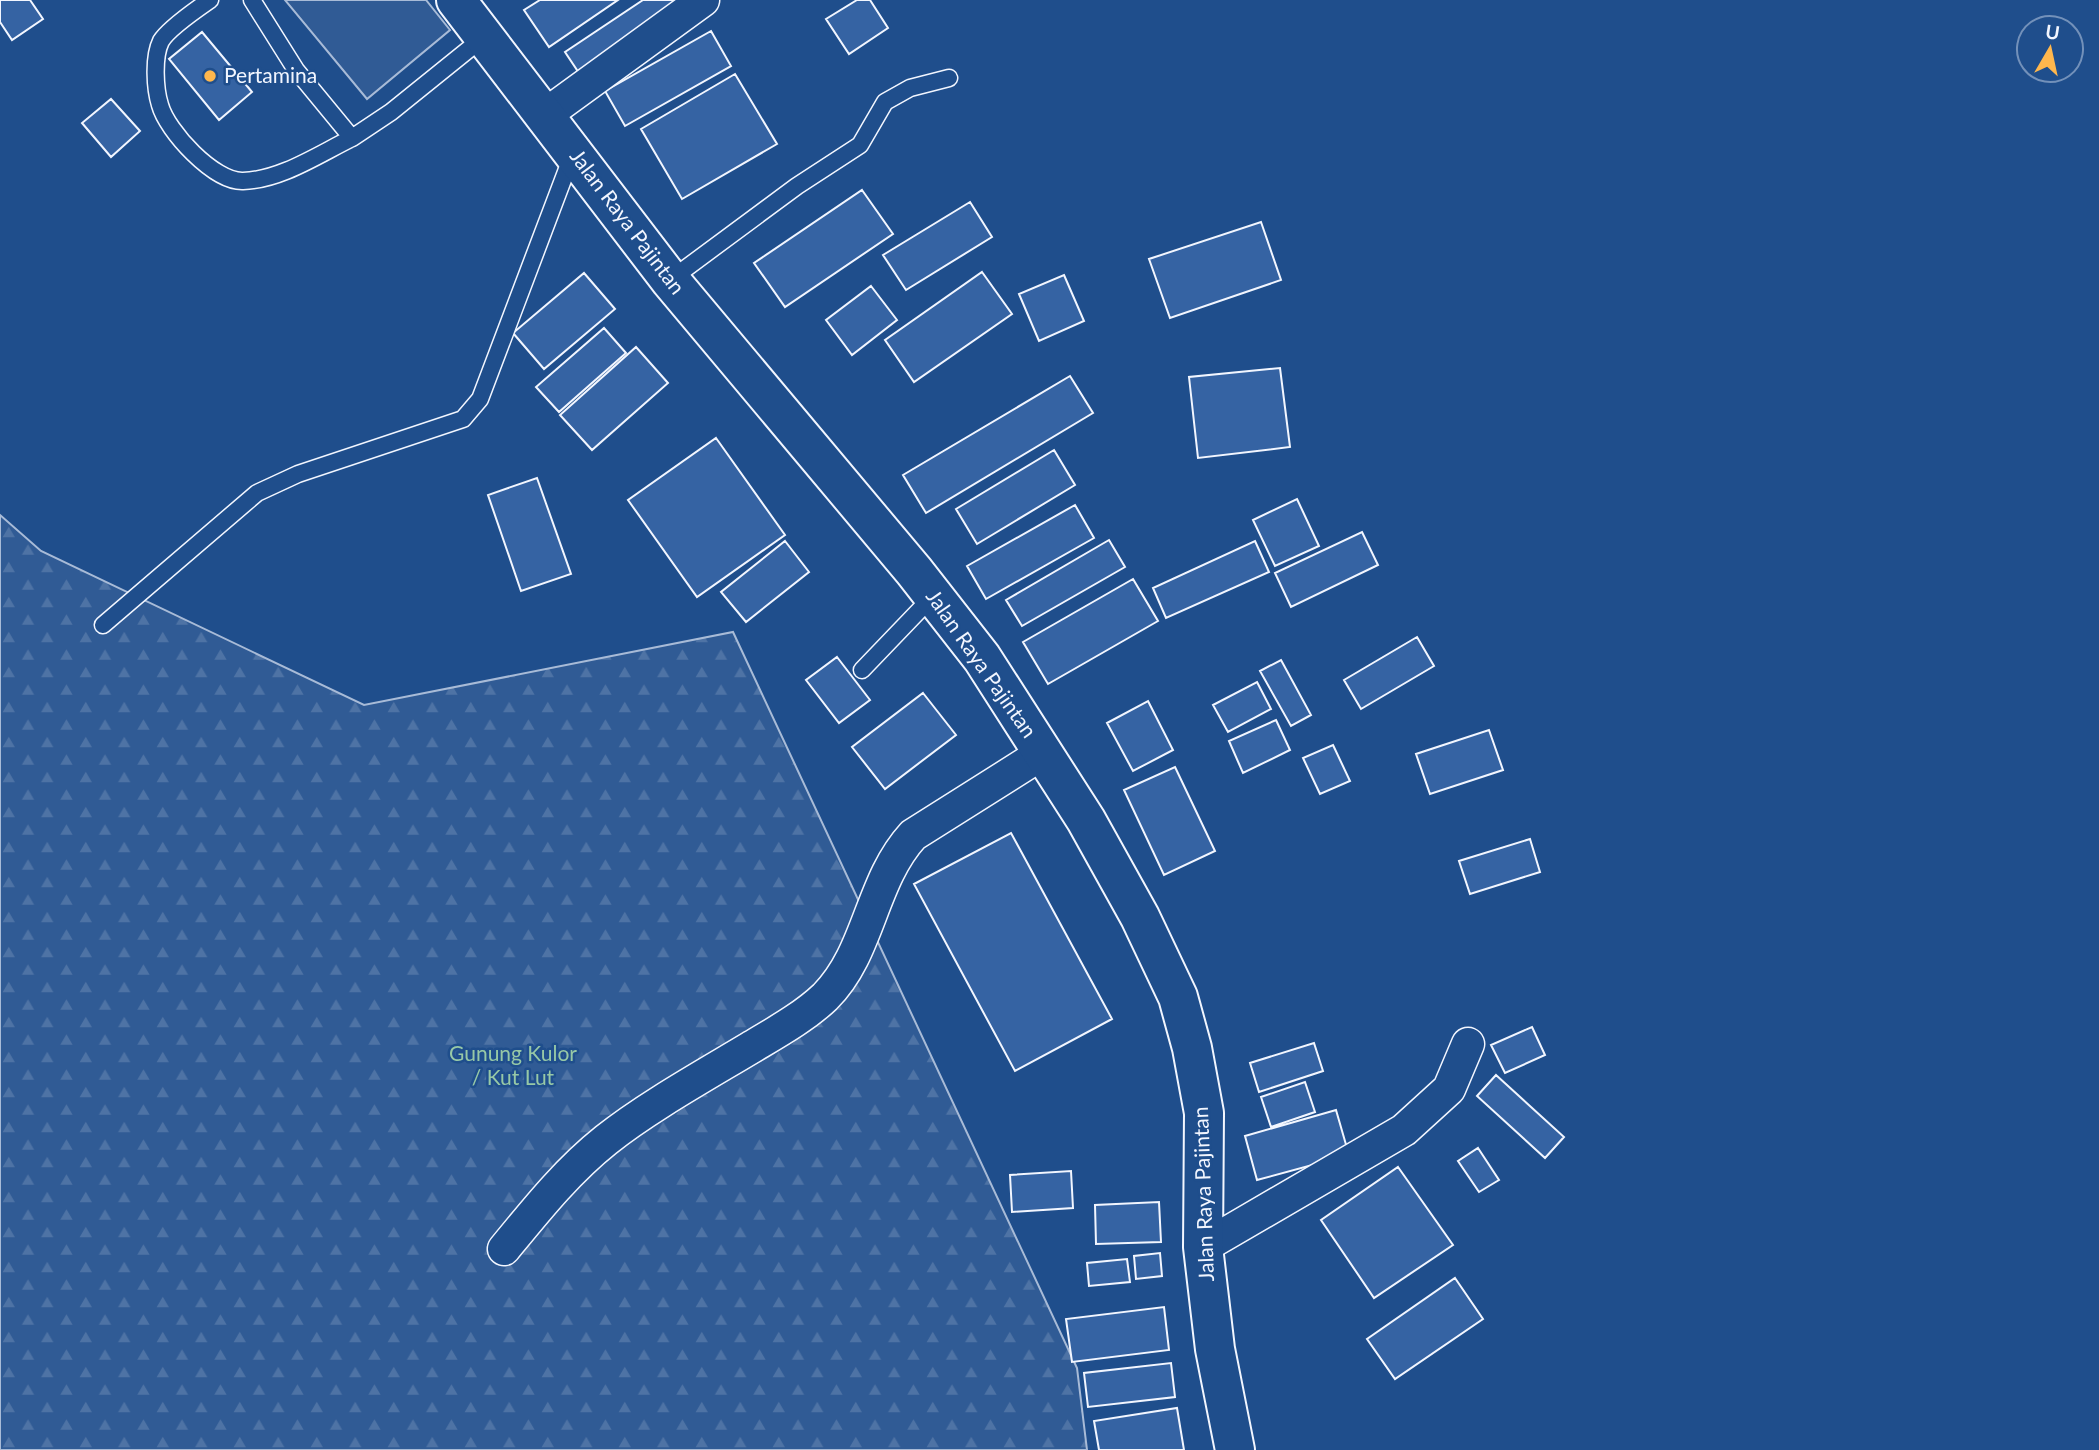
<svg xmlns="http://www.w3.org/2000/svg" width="2099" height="1450" viewBox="0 0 2099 1450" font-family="Lato,sans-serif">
  <defs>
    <pattern id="forest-firs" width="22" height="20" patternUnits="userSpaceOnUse" patternTransform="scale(1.75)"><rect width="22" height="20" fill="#305b95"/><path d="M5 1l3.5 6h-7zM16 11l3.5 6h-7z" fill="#4e73a5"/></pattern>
  </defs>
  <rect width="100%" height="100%" fill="#1f4e8c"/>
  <path fill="url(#forest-firs)" stroke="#a8bbd7" stroke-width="2" d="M 0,515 L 41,551 L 364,705 L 733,632 L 1077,1368 L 1087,1450 L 0,1450 Z"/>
  <path fill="#305b95" stroke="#a8bbd7" stroke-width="2" d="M 285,0 L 426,0 L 450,30 L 367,99 Z"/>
  <path fill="#3563a3" stroke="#f2f6ff" stroke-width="2" d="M 0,0 L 30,0 L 43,19 L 12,40 L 0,22 Z
    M 540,0 L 618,0 L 549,47 L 524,10 Z
    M 643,0 L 681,0 L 579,73 L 565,52 Z
    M 857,0 L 870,0 L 888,28 L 849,54 L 826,19 Z
    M 711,31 L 731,66 L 625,126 L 605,91 Z
    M 202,32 L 252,92 L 219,120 L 169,59 Z
    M 735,74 L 777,144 L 682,199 L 641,129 Z
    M 111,99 L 140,131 L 111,157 L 82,123 Z
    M 862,190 L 893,234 L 785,307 L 754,263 Z
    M 970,202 L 992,237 L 906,290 L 883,255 Z
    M 1261,222 L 1281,280 L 1170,318 L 1149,259 Z
    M 982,272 L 1012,314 L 914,382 L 885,340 Z
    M 584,273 L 615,309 L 544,369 L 513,333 Z
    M 1064,275 L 1084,321 L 1039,341 L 1019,294 Z
    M 871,286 L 897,320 L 852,355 L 826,320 Z
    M 604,328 L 626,353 L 559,412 L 536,387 Z
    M 636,347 L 668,383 L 592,450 L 560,415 Z
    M 1280,368 L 1290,447 L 1198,458 L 1189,377 Z
    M 1070,376 L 1093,413 L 926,513 L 903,475 Z
    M 716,438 L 785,535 L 697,597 L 628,500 Z
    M 1054,450 L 1075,485 L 977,544 L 956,509 Z
    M 537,478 L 571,574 L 521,591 L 488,495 Z
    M 1297,499 L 1319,546 L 1275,566 L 1253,520 Z
    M 1075,505 L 1094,538 L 986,599 L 967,566 Z
    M 1362,532 L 1378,565 L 1291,607 L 1275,573 Z
    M 1109,540 L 1125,567 L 1022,626 L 1006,600 Z
    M 785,541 L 809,572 L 746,622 L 721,592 Z
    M 1255,541 L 1269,572 L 1166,618 L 1153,588 Z
    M 1133,579 L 1158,621 L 1048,684 L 1023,642 Z
    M 1417,637 L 1434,666 L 1361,709 L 1344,680 Z
    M 837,657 L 870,700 L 839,723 L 806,680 Z
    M 1281,660 L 1311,715 L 1291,726 L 1260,671 Z
    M 1257,682 L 1271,709 L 1228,732 L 1213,705 Z
    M 923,693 L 956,735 L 885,789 L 852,747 Z
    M 1148,701 L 1173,750 L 1133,771 L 1107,723 Z
    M 1276,720 L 1290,750 L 1243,773 L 1229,741 Z
    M 1489,730 L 1503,770 L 1430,794 L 1416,754 Z
    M 1333,745 L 1350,781 L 1320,794 L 1303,758 Z
    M 1175,767 L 1215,851 L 1164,875 L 1124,790 Z
    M 1011,833 L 1112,1019 L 1015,1071 L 914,884 Z
    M 1530,839 L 1540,872 L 1470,894 L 1459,861 Z
    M 1532,1027 L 1545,1055 L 1505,1073 L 1491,1045 Z
    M 1314,1043 L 1323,1071 L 1259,1092 L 1250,1063 Z
    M 1496,1075 L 1564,1137 L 1545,1158 L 1477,1096 Z
    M 1305,1082 L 1315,1112 L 1271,1127 L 1261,1097 Z
    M 1336,1110 L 1349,1155 L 1257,1180 L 1245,1136 Z
    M 1478,1148 L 1499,1180 L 1479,1192 L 1458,1161 Z
    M 1398,1167 L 1453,1245 L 1374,1298 L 1321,1220 Z
    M 1071,1171 L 1073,1208 L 1012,1212 L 1010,1175 Z
    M 1159,1202 L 1161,1242 L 1096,1244 L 1095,1205 Z
    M 1160,1253 L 1162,1276 L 1136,1279 L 1134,1256 Z
    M 1127,1259 L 1130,1282 L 1089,1286 L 1087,1263 Z
    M 1455,1278 L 1483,1319 L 1395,1379 L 1367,1339 Z
    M 1164,1307 L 1169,1350 L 1072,1362 L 1066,1319 Z
    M 1171,1363 L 1175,1397 L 1088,1407 L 1084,1373 Z
    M 1177,1408 L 1184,1450 L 1099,1450 L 1094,1421 Z"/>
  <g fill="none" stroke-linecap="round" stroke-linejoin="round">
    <defs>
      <path id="service" d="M 210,0 C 197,9 169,28 161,41 C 153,57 155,89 160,105 C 167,131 214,182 243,181 C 281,180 319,154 352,138
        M 252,0 L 296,70 L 352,138 L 391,112 L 484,37
        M 670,280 L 797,186 L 860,145 L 885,102 L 910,88 L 949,78
        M 103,625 L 257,493 L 298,474 L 463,419 L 480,399 L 572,156
        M 862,670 L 933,596"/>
      <path id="minor" d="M 545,115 L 703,0
        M 1203,1247 L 1404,1130 L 1449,1089 L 1468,1044
        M 504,1249 C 536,1210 567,1171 606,1140 C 646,1108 705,1075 750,1048 C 775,1033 804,1017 825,997 C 870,952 870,882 913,835 L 1043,753"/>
      <path id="primary" d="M 456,0 L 670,280 L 914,571 L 982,658 L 1086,820 L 1140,917 L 1178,997 L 1192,1048 L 1204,1113 L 1203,1247 L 1215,1349 L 1235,1450"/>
    </defs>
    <use href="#service" stroke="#f2f6ff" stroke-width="19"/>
    <use href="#minor" stroke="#f2f6ff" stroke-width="35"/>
    <use href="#primary" stroke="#f2f6ff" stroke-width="42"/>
    <use href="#service" stroke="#1f4e8c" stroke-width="16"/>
    <use href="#minor" stroke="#1f4e8c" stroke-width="32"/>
    <use href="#primary" stroke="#1f4e8c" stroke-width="38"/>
  </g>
  <circle fill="#ffb74d" stroke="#1f4e8c" stroke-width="2.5" cx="210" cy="76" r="7"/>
  <g text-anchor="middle" stroke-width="5" stroke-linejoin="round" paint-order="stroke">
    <g font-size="21" fill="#f2f6ff" stroke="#1f4e8c" text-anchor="start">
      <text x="224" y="83">Pertamina</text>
    </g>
    <g font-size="21" fill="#f2f6ff" stroke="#1f4e8c">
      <text transform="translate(627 222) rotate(53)" y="7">Jalan Raya Pajintan</text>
      <text transform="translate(981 664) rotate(55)" y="7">Jalan Raya Pajintan</text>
      <text transform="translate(1204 1194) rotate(-92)" y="7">Jalan Raya Pajintan</text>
    </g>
    <g font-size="21" fill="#97c8a6" stroke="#1f4e8c">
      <text x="513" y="1061">Gunung Kulor<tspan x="513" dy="24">/ Kut Lut</tspan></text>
    </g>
  </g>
  <g transform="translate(2050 49) rotate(9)"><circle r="33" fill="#1f4e8c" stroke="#7391ba" stroke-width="2"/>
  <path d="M0-5L12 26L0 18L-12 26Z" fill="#ffb74d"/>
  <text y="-10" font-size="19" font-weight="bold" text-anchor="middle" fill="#f2f6ff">U</text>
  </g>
</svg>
